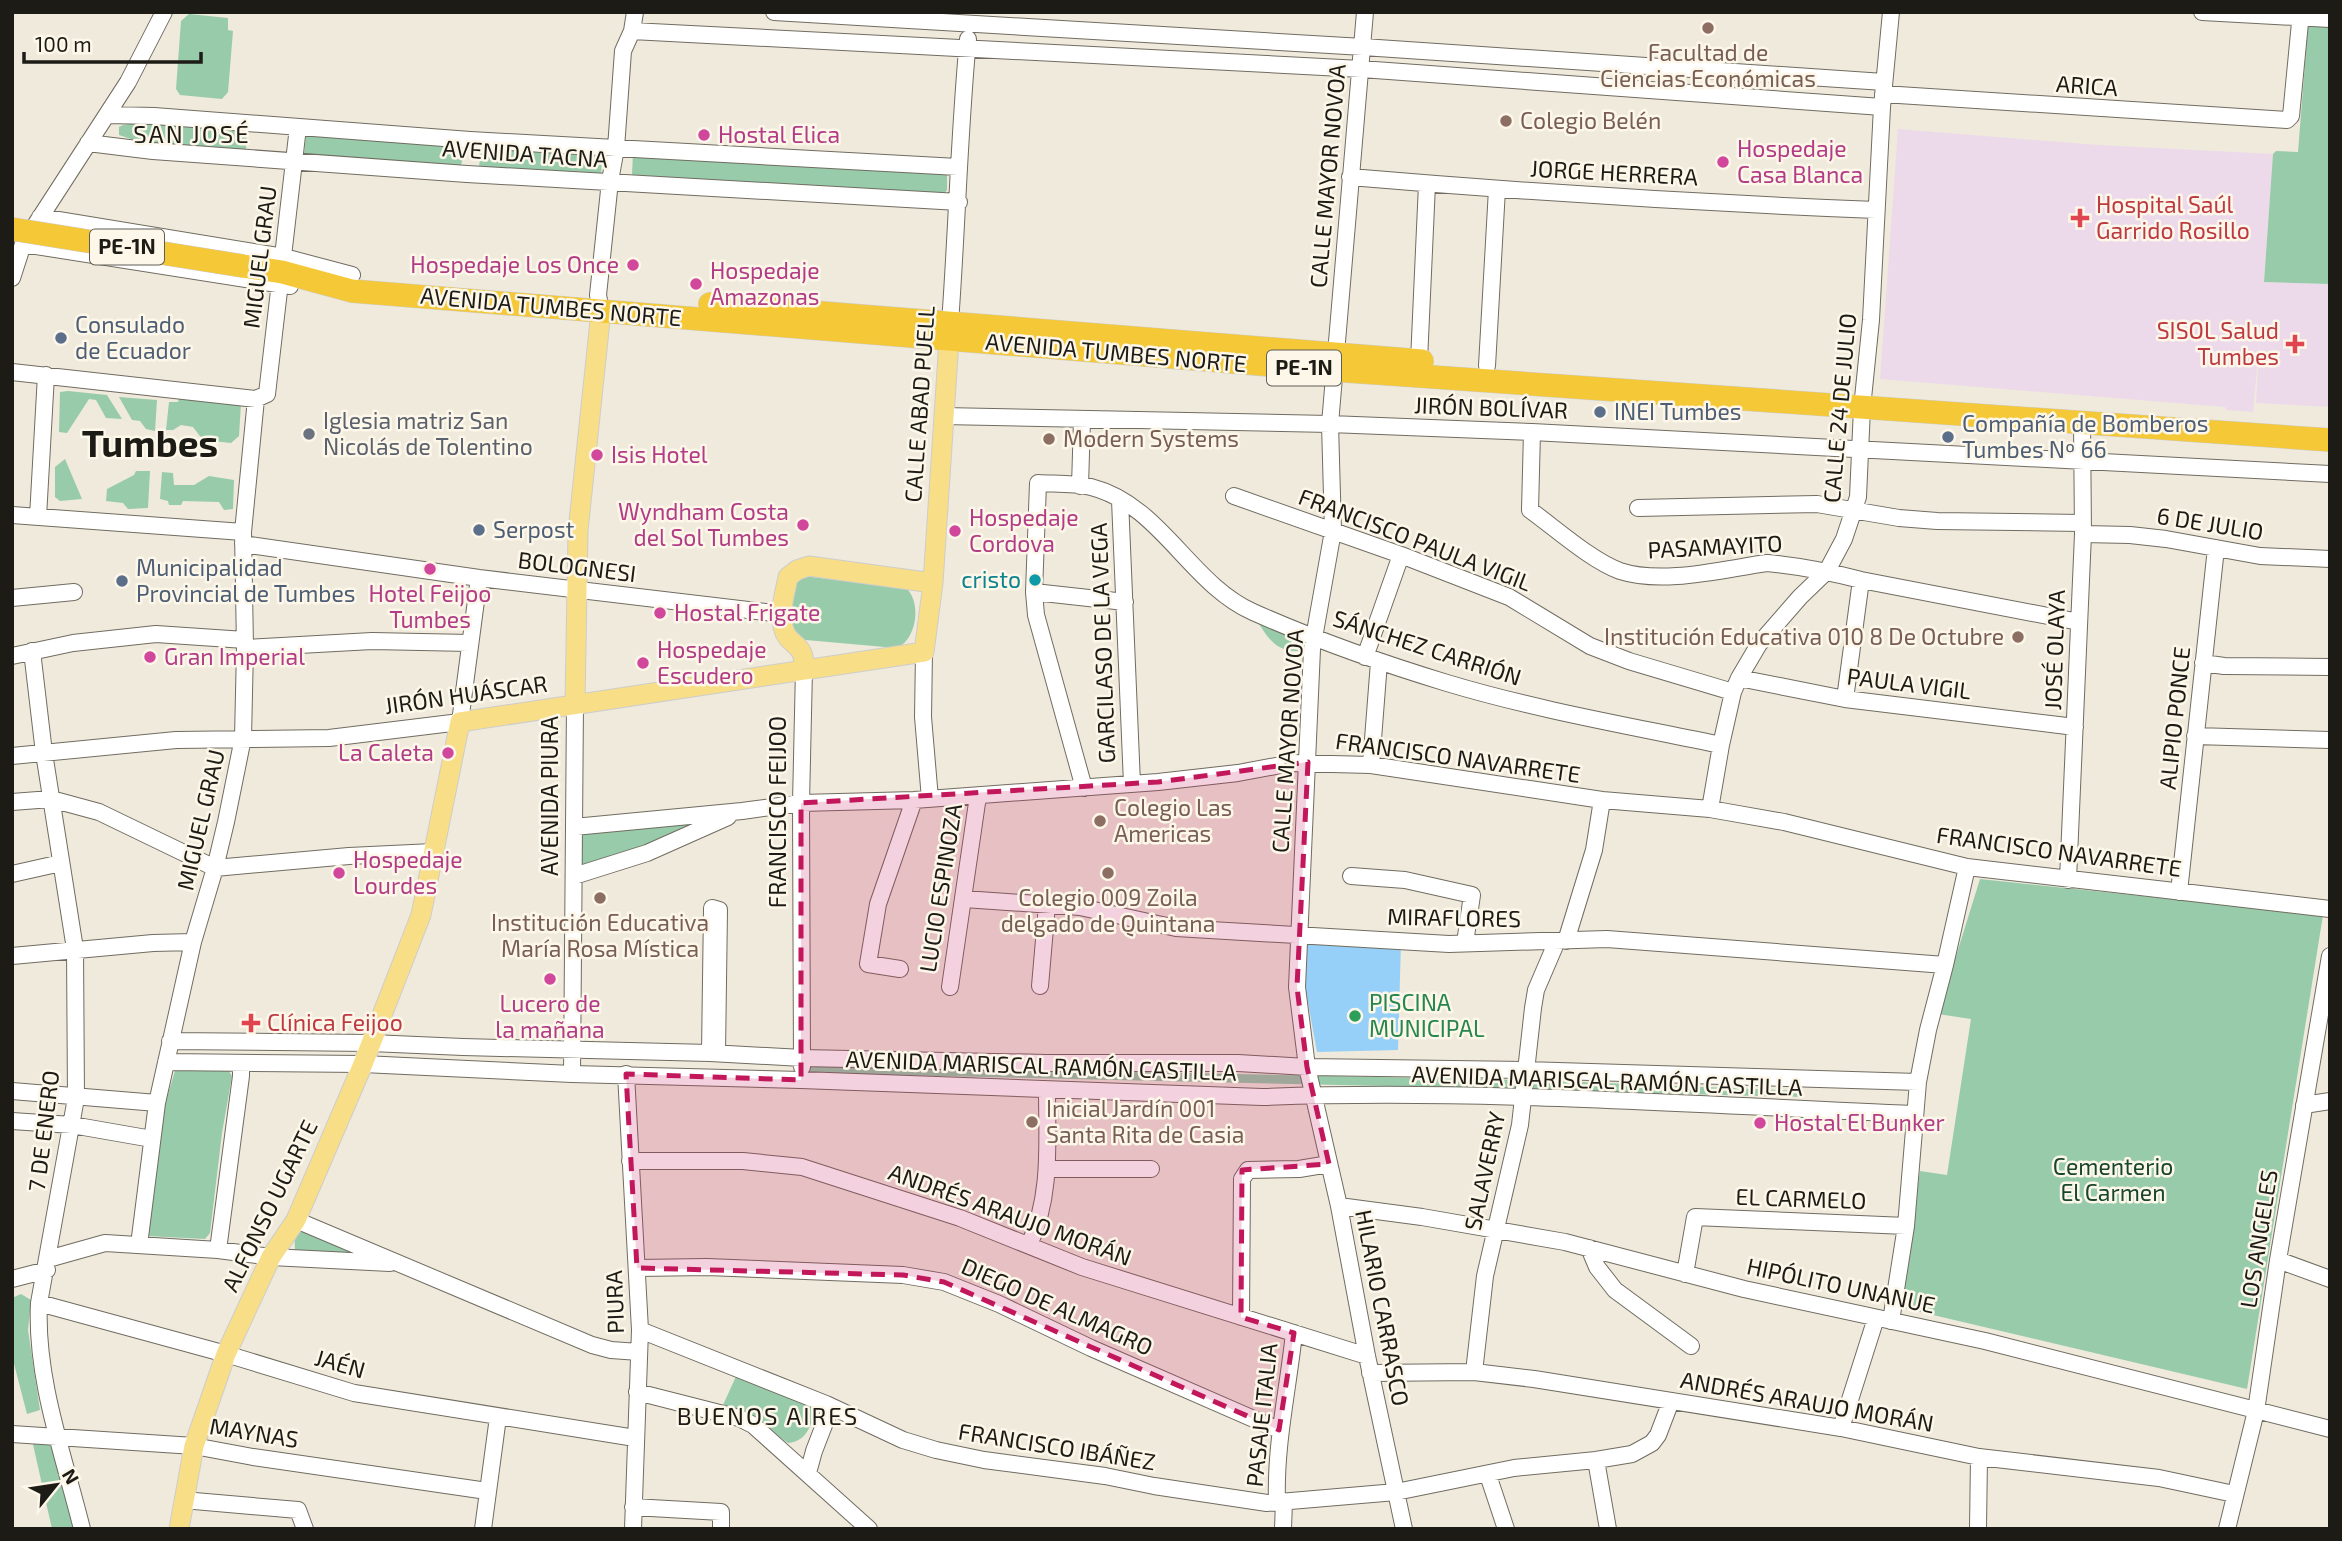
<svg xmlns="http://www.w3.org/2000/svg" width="2342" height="1541" viewBox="0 0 2342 1541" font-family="'Exo 2',sans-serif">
  <rect width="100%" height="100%" fill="#efeadc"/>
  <path fill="#ecdaeb" d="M 1898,129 L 2098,145 L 2273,154 L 2264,282 L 2330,284 L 2330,407 L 2256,403 L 2260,335 L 2253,412 L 2226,410 L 2225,407 L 1880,379 Z"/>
  <path fill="#97cbaa" d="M 189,14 L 228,18 L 228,30 L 233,31 L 228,92 L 222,99 L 180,95 L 176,89 L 181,21 Z
    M 2308,25 L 2330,26 L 2330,284 L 2264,282 L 2273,154 L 2276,151 L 2298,152 Z
    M 153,120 L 247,127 L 246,151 L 149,145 L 119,135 L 119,127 L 123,125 Z
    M 306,134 L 461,145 C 464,151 463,162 460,167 L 304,155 Z
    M 490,147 L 602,156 L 601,176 L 479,167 L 481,150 Z
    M 633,153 L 947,174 L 947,190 L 944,194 L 635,177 L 632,174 Z
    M 68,391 L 107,395 L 122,419 L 106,418 L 96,400 L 89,399 L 67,433 L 59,432 L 60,392 Z
    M 180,394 L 241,403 L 239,436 L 231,443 L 203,440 L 193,427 L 181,425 L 173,430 L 166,430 L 169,402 L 178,402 Z
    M 119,397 L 157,400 L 155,431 L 146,429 L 140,421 L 132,420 Z
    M 65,459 L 82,499 L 60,501 L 55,497 L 55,467 Z
    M 136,471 L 150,471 L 148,508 L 128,509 L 123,503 L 106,501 L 107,489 L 134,475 Z
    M 162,472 L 173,473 L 174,485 L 194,485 L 209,476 L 234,480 L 233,509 L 224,510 L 219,502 L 183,501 L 181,505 L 169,505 L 168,501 L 160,499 Z
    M 804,576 L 907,589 C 922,604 916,641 896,648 L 806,640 C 780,629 789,604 791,582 Z
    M 1251,611 L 1315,637 L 1312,649 C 1275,657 1269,639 1251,611 Z
    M 694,823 L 697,826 L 582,869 L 580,865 L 582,831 Z
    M 1980,879 L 2323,915 L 2247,1389 L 1899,1307 L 1920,1171 L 1947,1175 L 1971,1019 L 1938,1014 Z
    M 802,1065 L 1524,1080 L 1524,1089 L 801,1073 Z
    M 175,1071 L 229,1071 L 232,1076 L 222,1133 L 210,1233 L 205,1239 L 147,1236 L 156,1134 Z
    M 1528,1080 L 1803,1091 L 1803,1097 L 1527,1090 Z
    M 298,1228 L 373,1255 L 300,1253 L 295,1250 L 294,1230 Z
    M 21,1294 L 31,1300 L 28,1330 L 40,1410 L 27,1414 L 12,1356 L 12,1298 Z
    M 738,1372 L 818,1404 C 811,1421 810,1441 788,1443 L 755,1420 L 723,1405 Z
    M 32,1440 L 52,1442 L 74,1529 L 52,1529 Z"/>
  <path fill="#96cff7" d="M 1306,935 L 1401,941 L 1398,1050 L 1317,1052 L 1304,981 Z"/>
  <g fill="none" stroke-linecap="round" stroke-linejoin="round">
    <defs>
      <path id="minor" d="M 774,12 L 1363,47 L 1884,82
        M 1365,12 L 1330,424 L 1333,531 L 1312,649 L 1297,987 L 1307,1067 L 1339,1206 L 1367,1356 L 1404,1529
        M 2202,12 L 2330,19
        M 632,31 L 1361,69 L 1882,107
        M 1883,94 L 2287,120 L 2291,116 L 2301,12
        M 108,115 L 154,116 L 470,140 L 958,167
        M 88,143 L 153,151 L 467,174 L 959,202
        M 1350,177 C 1525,192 1701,203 1876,210
        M 40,217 L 284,257 L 352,275
        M 23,244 L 290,286
        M 12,278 L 23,244 L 128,82 L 164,12
        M 601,311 L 598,295 L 610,181 L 616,148 L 623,51 L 632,31 L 635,12
        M 950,323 C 957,228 959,134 968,39
        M 1419,361 L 1427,184
        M 1487,366 L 1497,189
        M 12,372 L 256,399 L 267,394 L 298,127
        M 943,416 L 1330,424 L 1532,432 L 2330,474
        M 1532,432 L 1530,510 C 1555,528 1592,561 1620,571 C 1663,585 1723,569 1767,563 C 1799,566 1830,572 1861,580 L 2079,622
        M 1080,486 L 1082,420
        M 1234,496 L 1401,555 L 1509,597 L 1590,646 L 1629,661 L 1733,692
        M 1120,500 L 1132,784
        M 1638,508 L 1817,504 L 1899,518 L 1937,521 L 2082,523
        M 12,515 L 243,532
        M 38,517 L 46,375
        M 2083,534 L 2130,535 L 2166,539 L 2260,556 L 2330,559
        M 243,544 L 479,578 L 782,614
        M 1034,592 L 1125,602
        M 12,598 L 74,592
        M 245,648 L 372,641 L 470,643
        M 32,651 L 44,753 L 75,949 L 76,1098 L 39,1303 C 35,1378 64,1456 82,1529
        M 924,652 L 923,717 L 930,799
        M 12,656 L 73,643 L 156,634 L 245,640
        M 1365,657 L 1401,555
        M 2203,663 L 2224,666 L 2330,667
        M 1739,678 L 1845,699 L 2075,727
        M 1845,699 L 1861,580
        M 2195,736 L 2330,740
        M 12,756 L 176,740 L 329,738 L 460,722 L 479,578
        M 1371,765 L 1379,662
        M 1084,788 L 1036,615 L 1034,592 L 1038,483 C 1055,484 1074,483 1091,487 C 1161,505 1189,583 1253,612 C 1316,640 1381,663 1447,683 C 1537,710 1630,726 1721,745
        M 12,802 L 51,799 L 99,812 L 215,868 L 349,856 L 433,852
        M 1710,809 L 1721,745 L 1733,692 L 1739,678 L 1759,644 L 1800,597 L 1827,571 L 1844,539 L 1858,497 L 1862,408 L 1871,320 L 1882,107 L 1891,12
        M 574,827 L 742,811 L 801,803 L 914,800 L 1158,782 L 1238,773 L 1292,763 L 1371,765 L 1602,800 L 1710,809 L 1784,822 L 1967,867 L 2330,909
        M 12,874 L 61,863
        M 574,876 L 647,853 L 728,817
        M 1351,876 L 1405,880 L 1472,895 L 1465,943
        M 2068,880 L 2083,534 L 2082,422
        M 2179,892 L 2216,548
        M 964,899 L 1080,907 L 1176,928 L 1449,944 L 1607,939 L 1945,965
        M 1566,941 L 1594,850 L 1602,800
        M 12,956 L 153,943 L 193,942
        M 900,969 L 868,964 L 878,904 L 914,800
        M 1040,986 L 1047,905
        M 950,987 L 978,796
        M 170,1041 L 371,1043 L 463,1047 L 710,1053 L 802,1058 L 1047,1063 L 1238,1063 L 1307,1067 L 1525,1070 L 1918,1082
        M 710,1053 L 712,908 L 719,910 L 717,1053
        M 166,1062 L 363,1064 L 572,1074 L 801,1080 L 1262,1097 C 1479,1089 1698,1105 1914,1114
        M 802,1067 L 801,803 L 804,669
        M 572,1074 L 575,704
        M 626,1074 L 640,1330 L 633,1529
        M 12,1091 L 157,1103
        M 2304,1105 L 2330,1101
        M 12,1121 L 72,1125 L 152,1139
        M 630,1161 L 743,1161 L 802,1167 L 960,1218 L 1082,1267 L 1367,1356
        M 1048,1169 L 1151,1169
        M 1339,1206 L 1422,1217 L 1565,1242 L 1744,1289 L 1985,1341 L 2330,1429
        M 296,1220 L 592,1345 L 611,1350 L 639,1352
        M 139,1245 L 157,1103 L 193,942 L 215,868 L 226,822 L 243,738 L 245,648 L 243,532 L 256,399
        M 1029,1245 C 1052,1196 1047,1142 1047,1090
        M 1589,1248 L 1597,1267 L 1615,1290 L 1691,1346
        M 218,1250 L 241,1076 L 241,1063
        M 48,1259 L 105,1243 L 218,1250 L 271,1257 L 390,1263
        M 2278,1260 L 2330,1279
        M 637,1268 L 707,1267 L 903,1275 L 944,1282 L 999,1304 L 1091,1348 L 1279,1430
        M 1685,1274 L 1695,1217 L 1906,1226
        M 12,1279 L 47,1270
        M 39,1303 L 226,1354 L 354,1393 L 635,1438
        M 1241,1317 L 1242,1179 L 1248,1170 L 1299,1169 L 1329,1164
        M 1891,1321 L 1906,1226 L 1918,1082 L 1928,1030 L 1945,965 L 1967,867
        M 640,1330 L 826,1404 L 903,1440 L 936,1450 L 984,1460 L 1105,1476 L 1154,1486 L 1267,1503 L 1396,1492 L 1514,1468 L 1596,1460 L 1632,1454 L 1652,1443 L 1658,1435 L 1671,1401
        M 1474,1372 L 1485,1276 L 1520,1125 L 1533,1008 L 1536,990 L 1557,941
        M 1370,1373 L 1474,1372 L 1534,1379 L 1841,1428 L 1979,1457 L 2159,1478 L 2234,1494
        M 637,1392 L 739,1418 L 753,1425 L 869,1529
        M 1841,1428 L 1876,1318
        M 12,1434 L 194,1446 L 253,1457 L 487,1491
        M 1596,1460 L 1608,1529
        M 808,1473 L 814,1451 L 831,1407
        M 1488,1475 L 1506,1529
        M 183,1500 L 298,1510 L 305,1529
        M 1277,1502 C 1275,1445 1288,1390 1294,1333
        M 633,1507 L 721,1512 L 721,1529
        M 483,1529 L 498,1417
        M 1283,1529 L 1284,1501
        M 1978,1529 L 1979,1457
        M 2227,1529 L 2256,1411 L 2278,1260 L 2330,956"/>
      <path id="major" d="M 804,669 C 805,640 788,648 783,627 C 779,611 785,593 788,577 L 797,570 L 809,566 L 933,583
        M 575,704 L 578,531 L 601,311
        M 179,1529 L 194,1446 L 226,1354 L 271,1257 L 296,1220 L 363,1064 L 421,915 L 460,722 L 924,652 L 933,583 L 950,325"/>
      <path id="highway" d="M 243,266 L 282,272 L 352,291 L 1333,370 L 2330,440
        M 710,304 L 1422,361"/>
    </defs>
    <use href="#minor" stroke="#716c60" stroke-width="18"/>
    <use href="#major" stroke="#cdcdcc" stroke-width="21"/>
    <use href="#highway" stroke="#cdcdcc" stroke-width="24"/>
    <use href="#minor" stroke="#fff" stroke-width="16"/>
    <use href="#major" stroke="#f9de88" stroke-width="19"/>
    <use href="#highway" stroke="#f5c838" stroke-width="23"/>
    <defs>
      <path id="highway-bridge" d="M 12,229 L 243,266"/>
    </defs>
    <use href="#highway-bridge" stroke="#cdcdcc" stroke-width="24" stroke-linecap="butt"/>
    <use href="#highway-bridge" stroke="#f5c838" stroke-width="23"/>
  </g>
  <path fill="#c2185b" fill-opacity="0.2" stroke="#c2185b" stroke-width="5" stroke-dasharray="14 9" stroke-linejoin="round" d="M 1308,762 L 1297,987 L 1307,1067 L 1329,1164 L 1242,1170 L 1241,1317 L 1294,1333 L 1279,1430 L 944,1282 L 903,1275 L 637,1268 L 626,1074 L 801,1080 L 801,803 L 1158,782 Z"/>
  <g fill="#8d6e63" stroke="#fdf7e9" stroke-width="2.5">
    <circle cx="1708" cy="28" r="7"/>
    <circle cx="1506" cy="121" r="7"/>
    <circle cx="1049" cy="439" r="7"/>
    <circle cx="2018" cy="637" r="7"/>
    <circle cx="1100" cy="821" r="7"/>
    <circle cx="1108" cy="873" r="7"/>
    <circle cx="600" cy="898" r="7"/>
    <circle cx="1032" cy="1122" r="7"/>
  </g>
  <g fill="#d1479c" stroke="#fdf7e9" stroke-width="2.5">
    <circle cx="704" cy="135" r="7"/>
    <circle cx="1723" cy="162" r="7"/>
    <circle cx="633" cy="265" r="7"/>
    <circle cx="696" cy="284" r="7"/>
    <circle cx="597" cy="455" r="7"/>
    <circle cx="803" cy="525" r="7"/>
    <circle cx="955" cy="531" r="7"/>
    <circle cx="430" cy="569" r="7"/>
    <circle cx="660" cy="613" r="7"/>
    <circle cx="150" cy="657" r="7"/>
    <circle cx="643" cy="663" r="7"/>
    <circle cx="448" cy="753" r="7"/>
    <circle cx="339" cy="873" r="7"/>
    <circle cx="550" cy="979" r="7"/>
    <circle cx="1760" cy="1123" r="7"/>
  </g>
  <g fill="#e0444e" stroke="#fdf7e9" stroke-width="2.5">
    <path d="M2076.5 207.5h7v7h7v7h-7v7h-7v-7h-7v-7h7z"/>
    <path d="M2291.5 333.5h7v7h7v7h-7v7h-7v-7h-7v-7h7z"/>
    <path d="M247.5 1012.5h7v7h7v7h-7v7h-7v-7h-7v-7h7z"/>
  </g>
  <g fill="#5c6f8a" stroke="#fdf7e9" stroke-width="2.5">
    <circle cx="61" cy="338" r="7"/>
    <circle cx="1600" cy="412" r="7"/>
    <circle cx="1948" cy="437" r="7"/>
    <circle cx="479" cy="530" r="7"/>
    <circle cx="122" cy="581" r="7"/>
  </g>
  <circle fill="#6b7280" stroke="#fdf7e9" stroke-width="2.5" cx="309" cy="434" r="7"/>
  <circle fill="#0f9aa8" stroke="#fdf7e9" stroke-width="2.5" cx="1035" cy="580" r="7"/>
  <circle fill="#2e9e5b" stroke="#fdf7e9" stroke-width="2.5" cx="1355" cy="1016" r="7"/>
  <g text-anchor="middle" stroke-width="5" stroke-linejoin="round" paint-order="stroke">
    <g fill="#fdf7e9" stroke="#605d55" stroke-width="2">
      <rect x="90" y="229.5" width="74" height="35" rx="5"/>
      <rect x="1267" y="350.5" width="74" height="35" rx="5"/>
    </g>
    <g font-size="21" font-weight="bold" fill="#1d1b16">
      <text x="127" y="254">PE-1N</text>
      <text x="1304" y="375">PE-1N</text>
    </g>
    <g font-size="23" fill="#785e54" stroke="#fdf7e9" text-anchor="start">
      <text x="1708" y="61" text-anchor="middle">Facultad de<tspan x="1708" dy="26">Ciencias Económicas</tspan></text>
      <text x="1520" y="129">Colegio Belén</text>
      <text x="1063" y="447">Modern Systems</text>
      <text x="2004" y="645" text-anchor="end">Institución Educativa 010 8 De Octubre</text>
      <text x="1114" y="816">Colegio Las<tspan x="1114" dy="26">Americas</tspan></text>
      <text x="1108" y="906" text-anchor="middle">Colegio 009 Zoila<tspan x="1108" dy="26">delgado de Quintana</tspan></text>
      <text x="600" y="931" text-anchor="middle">Institución Educativa<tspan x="600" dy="26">María Rosa Mística</tspan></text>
      <text x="1046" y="1117">Inicial Jardín 001<tspan x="1046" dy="26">Santa Rita de Casia</tspan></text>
    </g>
    <g font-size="23" fill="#1d1b16" stroke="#fdf7e9">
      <text transform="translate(2087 86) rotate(4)" y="8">ARICA</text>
      <text transform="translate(525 154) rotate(4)" y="8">AVENIDA TACNA</text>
      <text transform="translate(1614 173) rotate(3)" y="8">JORGE HERRERA</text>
      <text transform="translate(1328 176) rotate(-85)" y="8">CALLE MAYOR NOVOA</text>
      <text transform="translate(260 257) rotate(-83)" y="8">MIGUEL GRAU</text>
      <text transform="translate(551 307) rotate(5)" y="8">AVENIDA TUMBES NORTE</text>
      <text transform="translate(1116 353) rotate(5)" y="8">AVENIDA TUMBES NORTE</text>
      <text transform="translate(920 404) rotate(-86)" y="8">CALLE ABAD PUELL</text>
      <text transform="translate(1491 408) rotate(2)" y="8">JIRÓN BOLÍVAR</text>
      <text transform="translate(1840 408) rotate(-85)" y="8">CALLE 24 DE JULIO</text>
      <text transform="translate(2210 524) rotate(9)" y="8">6 DE JULIO</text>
      <text transform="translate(1415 540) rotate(21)" y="8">FRANCISCO PAULA VIGIL</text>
      <text transform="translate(1715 547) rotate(-3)" y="8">PASAMAYITO</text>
      <text transform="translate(577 567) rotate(7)" y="8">BOLOGNESI</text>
      <text transform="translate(1103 643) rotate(-92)" y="8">GARCILASO DE LA VEGA</text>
      <text transform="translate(1427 648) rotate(18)" y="8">SÁNCHEZ CARRIÓN</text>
      <text transform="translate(2055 650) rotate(-88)" y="8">JOSÉ OLAYA</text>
      <text transform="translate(1909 684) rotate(7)" y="8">PAULA VIGIL</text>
      <text transform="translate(466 695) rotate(-8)" y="8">JIRÓN HUÁSCAR</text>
      <text transform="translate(2175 718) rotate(-84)" y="8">ALIPIO PONCE</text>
      <text transform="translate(1288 741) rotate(-86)" y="8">CALLE MAYOR NOVOA</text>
      <text transform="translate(1458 758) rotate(8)" y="8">FRANCISCO NAVARRETE</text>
      <text transform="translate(550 796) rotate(-90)" y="8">AVENIDA PIURA</text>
      <text transform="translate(778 812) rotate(-90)" y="8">FRANCISCO FEIJOO</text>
      <text transform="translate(201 820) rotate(-77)" y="8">MIGUEL GRAU</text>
      <text transform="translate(2059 852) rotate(8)" y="8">FRANCISCO NAVARRETE</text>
      <text transform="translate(941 888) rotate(-81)" y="8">LUCIO ESPINOZA</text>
      <text transform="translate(1454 918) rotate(1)" y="8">MIRAFLORES</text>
      <text transform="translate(1041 1066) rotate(2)" y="8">AVENIDA MARISCAL RAMÓN CASTILLA</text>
      <text transform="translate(1607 1081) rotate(2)" y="8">AVENIDA MARISCAL RAMÓN CASTILLA</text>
      <text transform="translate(44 1131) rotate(-83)" y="8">7 DE ENERO</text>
      <text transform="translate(1485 1171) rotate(-78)" y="8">SALAVERRY</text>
      <text transform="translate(1801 1199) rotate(2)" y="8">EL CARMELO</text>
      <text transform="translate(270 1206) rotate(-64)" y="8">ALFONSO UGARTE</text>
      <text transform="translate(1010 1215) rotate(20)" y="8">ANDRÉS ARAUJO MORÁN</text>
      <text transform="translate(2259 1239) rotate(-81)" y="8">LOS ANGELES</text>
      <text transform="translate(1841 1286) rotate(12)" y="8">HIPÓLITO UNANUE</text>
      <text transform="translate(615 1302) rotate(-92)" y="8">PIURA</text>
      <text transform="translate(1057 1307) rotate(24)" y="8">DIEGO DE ALMAGRO</text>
      <text transform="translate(1382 1308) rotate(79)" y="8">HILARIO CARRASCO</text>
      <text transform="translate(340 1364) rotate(16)" y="8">JAÉN</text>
      <text transform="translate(1807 1402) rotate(10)" y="8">ANDRÉS ARAUJO MORÁN</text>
      <text transform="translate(1262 1415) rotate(-84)" y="8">PASAJE ITALIA</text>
      <text transform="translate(254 1433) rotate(9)" y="8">MAYNAS</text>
      <text transform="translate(1057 1447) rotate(9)" y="8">FRANCISCO IBÁÑEZ</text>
    </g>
    <g font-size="23" fill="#b23c85" stroke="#fdf7e9" text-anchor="start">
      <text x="718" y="143">Hostal Elica</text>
      <text x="1737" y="157">Hospedaje<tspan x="1737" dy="26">Casa Blanca</tspan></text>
      <text x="619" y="273" text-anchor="end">Hospedaje Los Once</text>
      <text x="710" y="279">Hospedaje<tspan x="710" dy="26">Amazonas</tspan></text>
      <text x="611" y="463">Isis Hotel</text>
      <text x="789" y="520" text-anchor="end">Wyndham Costa<tspan x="789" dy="26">del Sol Tumbes</tspan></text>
      <text x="969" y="526">Hospedaje<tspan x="969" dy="26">Cordova</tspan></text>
      <text x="430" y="602" text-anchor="middle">Hotel Feijoo<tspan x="430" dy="26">Tumbes</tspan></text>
      <text x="674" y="621">Hostal Frigate</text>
      <text x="657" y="658">Hospedaje<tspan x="657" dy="26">Escudero</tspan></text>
      <text x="164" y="665">Gran Imperial</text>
      <text x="434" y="761" text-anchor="end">La Caleta</text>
      <text x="353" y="868">Hospedaje<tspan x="353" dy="26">Lourdes</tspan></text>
      <text x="550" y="1012" text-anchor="middle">Lucero de<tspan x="550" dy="26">la mañana</tspan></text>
      <text x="1774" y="1131">Hostal El Bunker</text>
    </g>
    <g font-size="23" fill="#be3a42" stroke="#fdf7e9" text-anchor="start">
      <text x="2096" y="213">Hospital Saúl<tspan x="2096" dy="26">Garrido Rosillo</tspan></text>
      <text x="2279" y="339" text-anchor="end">SISOL Salud<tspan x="2279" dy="26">Tumbes</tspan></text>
      <text x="267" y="1031">Clínica Feijoo</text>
    </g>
    <g font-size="23" fill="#4e5e75" stroke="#fdf7e9" text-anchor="start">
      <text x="75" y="333">Consulado<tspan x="75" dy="26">de Ecuador</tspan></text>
      <text x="1614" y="420">INEI Tumbes</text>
      <text x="1962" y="432">Compañía de Bomberos<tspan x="1962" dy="26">Tumbes Nº 66</tspan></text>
      <text x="493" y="538">Serpost</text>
      <text x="136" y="576">Municipalidad<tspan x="136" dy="26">Provincial de Tumbes</tspan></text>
    </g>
    <g font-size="23" fill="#5b616d" stroke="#fdf7e9" text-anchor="start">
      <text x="323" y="429">Iglesia matriz San<tspan x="323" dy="26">Nicolás de Tolentino</tspan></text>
    </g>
    <g font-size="23" fill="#0d838f" stroke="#fdf7e9" text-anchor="end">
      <text x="1021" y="588">cristo</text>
    </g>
    <g font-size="23" fill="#27864d" stroke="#fdf7e9" text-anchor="start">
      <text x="1369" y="1011">PISCINA<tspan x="1369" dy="26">MUNICIPAL</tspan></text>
    </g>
    <g font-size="23" fill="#18462d" stroke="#fdf7e9">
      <text x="2113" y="1175">Cementerio<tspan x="2113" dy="26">El Carmen</tspan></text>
    </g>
    <g font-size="24" letter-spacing="2" fill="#1d1b16" stroke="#fdf7e9">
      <text x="192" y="143">SAN JOSÉ</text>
      <text x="768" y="1425">BUENOS AIRES</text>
    </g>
    <g font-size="37" font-weight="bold" fill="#1d1b16" stroke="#fdf7e9">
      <text x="150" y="457">Tumbes</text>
    </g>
  </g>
  <rect width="2342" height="1541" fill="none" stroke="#1d1b16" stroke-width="28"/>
  <g transform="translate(56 1485) rotate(60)" stroke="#fdf7e9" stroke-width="5" paint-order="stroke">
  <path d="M0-5L12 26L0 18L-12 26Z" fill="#1d1b16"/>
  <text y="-10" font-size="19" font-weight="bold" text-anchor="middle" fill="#1d1b16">N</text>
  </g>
  <path d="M24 52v10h177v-10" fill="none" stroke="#1d1b16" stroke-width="3.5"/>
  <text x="35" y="52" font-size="21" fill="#1d1b16" stroke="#fdf7e9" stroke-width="5" paint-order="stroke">100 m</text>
</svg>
